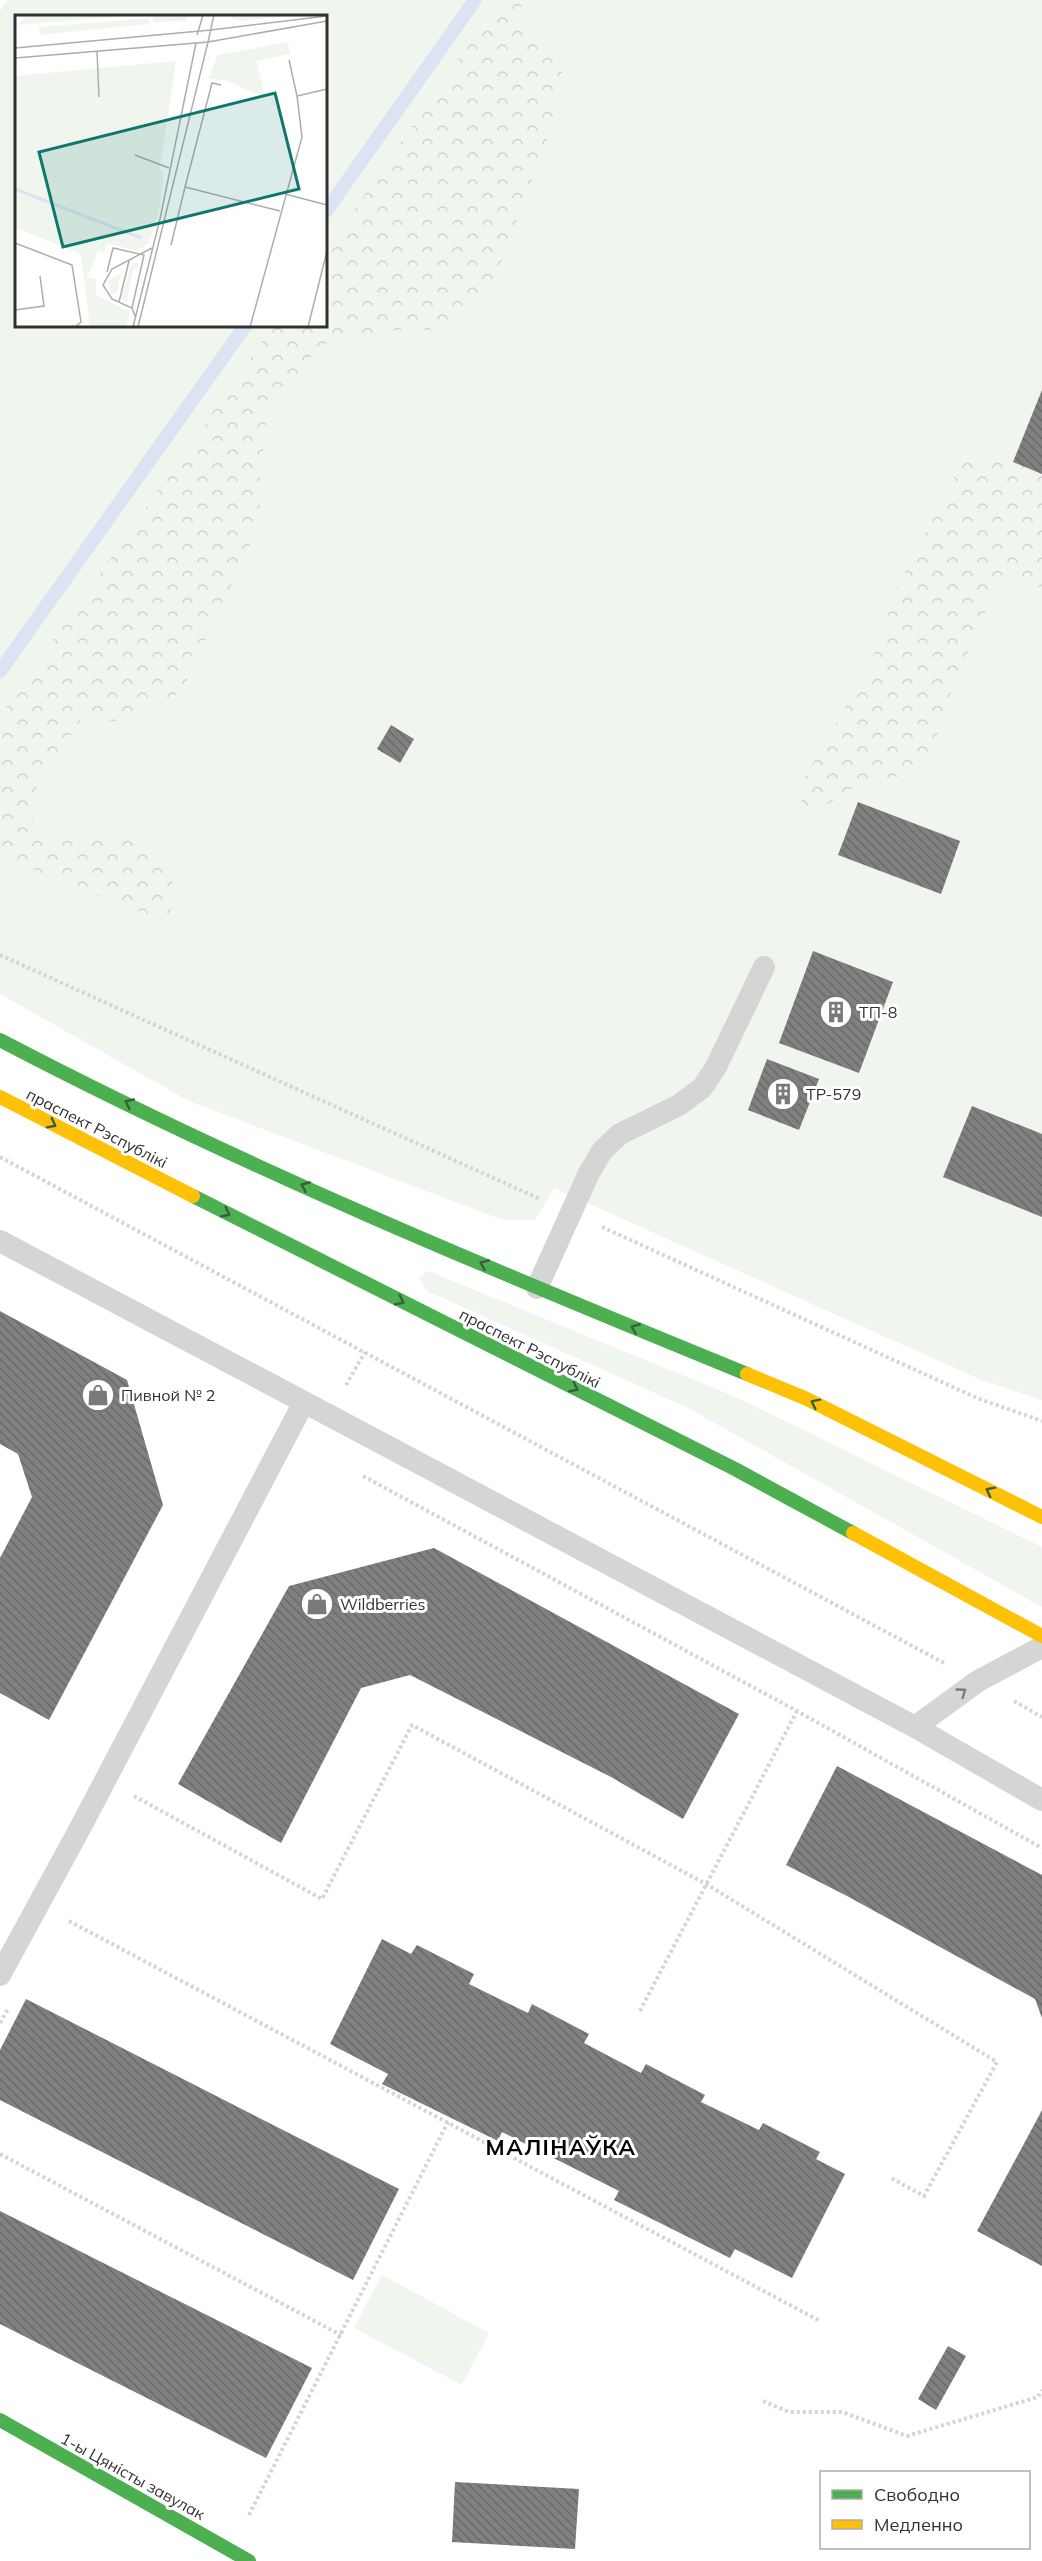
<svg xmlns="http://www.w3.org/2000/svg" width="1042" height="2561" viewBox="0 0 1042 2561" font-family="Mulish,sans-serif">
  <defs>
    <pattern id="forest-crowns" width="20" height="18" patternUnits="userSpaceOnUse" patternTransform="scale(1.5)"><rect width="20" height="18" fill="#f0f6ed"/><path d="M2 6a3 3 0 1 1 6 0M12 15a3 3 0 1 1 6 0" fill="none" stroke="#ced3cc"/></pattern>
    <pattern id="building-back-hatch" width="6" height="6" patternUnits="userSpaceOnUse" patternTransform="scale(1.5)"><rect width="6" height="6" fill="#808080"/><path d="M-1 5l2 2M0 0l6 6M5-1l2 2" fill="none" stroke="#696969"/></pattern>
  </defs>
  <rect width="100%" height="100%" fill="#fff"/>
  <path fill="#f0f6ed" fill-rule="evenodd" d="M 8,0 L 1042,0 L 1042,1400 L 979,1379 L 554,1188 L 535,1220 L 503,1220 L 189,1101 L 0,994 L 0,11 ZM 16,16 L 326,16 L 326,326 L 16,326 Z
    M 428,1271 L 738,1398 L 1042,1547 L 1042,1607 L 688,1408 L 427,1291 L 419,1278 Z
    M 382,2275 L 489,2333 L 462,2385 L 354,2328 Z"/>
  <path fill="url(#forest-crowns)" d="M 500,0 L 526,0 L 514,17 L 537,39 L 562,52 L 562,87 L 550,131 L 491,290 L 448,329 L 385,331 L 320,345 L 268,412 L 259,485 L 260,523 L 182,692 L 121,722 L 83,717 L 27,802 L 38,831 L 145,841 L 172,863 L 173,899 L 168,923 L 0,857 L 0,716 L 273,326 L 326,326 L 326,250 Z
    M 962,461 L 1013,462 L 1042,474 L 1042,588 L 1002,575 L 953,688 L 925,772 L 861,783 L 811,815 L 796,793 L 871,663 L 892,598 Z"/>
  <g fill="none" stroke-linecap="round" stroke-linejoin="round">
    <path stroke="#dbe4f2" stroke-width="14" d="M 326,211 L 475,0
      M 0,671 L 245,326"/>
  </g>
  <path fill="url(#building-back-hatch)" d="M 1042,390 L 1042,474 L 1013,462 Z
    M 391,725 L 414,739 L 400,763 L 377,749 Z
    M 858,802 L 960,841 L 941,894 L 838,855 Z
    M 813,951 L 893,982 L 859,1073 L 779,1043 Z
    M 767,1059 L 819,1079 L 799,1130 L 748,1110 Z
    M 972,1106 L 1042,1134 L 1042,1217 L 943,1177 Z
    M 0,1311 L 127,1380 L 163,1505 L 49,1720 L 0,1693 L 0,1558 L 32,1497 L 18,1454 L 0,1444 Z
    M 434,1548 L 739,1714 L 683,1819 L 611,1777 L 410,1675 L 361,1688 L 281,1843 L 178,1784 L 289,1586 Z
    M 837,1766 L 1042,1875 L 1042,2018 L 1035,1999 L 847,1896 L 786,1865 Z
    M 382,1939 L 411,1954 L 417,1945 L 474,1974 L 469,1984 L 528,2013 L 532,2004 L 589,2034 L 584,2043 L 641,2073 L 646,2064 L 705,2095 L 701,2102 L 759,2130 L 763,2123 L 820,2152 L 816,2159 L 845,2174 L 792,2278 L 735,2249 L 730,2258 L 614,2200 L 619,2191 L 502,2132 L 498,2141 L 382,2084 L 388,2074 L 330,2044 Z
    M 26,1999 L 399,2189 L 353,2280 L 0,2100 L 0,2050 Z
    M 1042,2110 L 1042,2266 L 977,2231 Z
    M 0,2211 L 312,2368 L 266,2458 L 0,2324 Z
    M 948,2346 L 966,2356 L 936,2410 L 918,2399 Z
    M 455,2482 L 579,2489 L 575,2549 L 452,2542 Z"/>
  <g fill="none" stroke-linecap="round" stroke-linejoin="round">
    <path stroke="#d5d5d5" stroke-width="4" stroke-dasharray="3 3" stroke-linecap="butt" d="M 0,955 L 540,1199
      M 0,1157 L 944,1663
      M 602,1227 L 977,1398 L 1042,1421
      M 346,1385 L 365,1352
      M 363,1476 L 797,1711 L 1042,1848
      M 1014,1701 L 1042,1717
      M 134,1796 L 322,1899 L 412,1725 L 706,1884 L 997,2062 L 924,2196 L 891,2178
      M 69,1921 L 820,2321
      M 640,2011 L 797,1711
      M 0,2023 L 8,2009
      M 0,2154 L 341,2335
      M 763,2401 L 789,2412 L 842,2412 L 907,2436 L 1038,2397 L 1042,2390
      M 249,2515 L 448,2122"/>
    <path stroke="#d5d5d5" stroke-width="22" d="M 0,1241 L 304,1402
      M 537,1288 L 589,1173 L 602,1151 L 620,1134 L 679,1105 L 702,1088 L 716,1067 L 764,967
      M 915,1727 L 978,1681 L 1042,1647
      M 0,1975 L 78,1832 L 304,1402 L 915,1727 L 1042,1800"/>
    <path stroke="#4caf50" stroke-width="14" d="M 0,1040 C 242,1167 495,1271 747,1374
      M 193,1196 L 733,1468 L 853,1533
      M 0,2420 L 249,2561"/>
    <path stroke="#ffc107" stroke-width="14" d="M 0,1097 L 193,1196
      M 747,1374 L 807,1399 L 1042,1517
      M 853,1533 L 1042,1636"/>
  </g>
  <defs><path id="oneway-chevron" d="M-2-3.5L2.5 0L-2 3.5" fill="none" stroke-width="1.6" stroke-linecap="round" stroke-linejoin="round" transform="scale(1.5)"/></defs>
  <g stroke="#3a5d3c">
    <use href="#oneway-chevron" transform="translate(129 1103) rotate(-155)"/>
    <use href="#oneway-chevron" transform="translate(52 1124) rotate(27)"/>
    <use href="#oneway-chevron" transform="translate(305 1186) rotate(-156)"/>
    <use href="#oneway-chevron" transform="translate(226 1213) rotate(27)"/>
    <use href="#oneway-chevron" transform="translate(484 1264) rotate(-156)"/>
    <use href="#oneway-chevron" transform="translate(400 1301) rotate(27)"/>
    <use href="#oneway-chevron" transform="translate(635 1328) rotate(-158)"/>
    <use href="#oneway-chevron" transform="translate(574 1388) rotate(27)"/>
    <use href="#oneway-chevron" transform="translate(815 1403) rotate(-154)"/>
    <use href="#oneway-chevron" transform="translate(990 1491) rotate(-153)"/>
  </g>
  <use stroke="#7b7b7b" href="#oneway-chevron" transform="translate(962 1692) rotate(-36)"/>
  <defs>
    <symbol id="building-ring" viewBox="-11 -11 22 22"><circle r="9.5" fill="#fff" stroke="#797979" stroke-width="1.5"/><path d="M-4-6H4V6H1V3H-1V6H-4ZM-2.5-4.3h1.7v1.8h-1.7ZM.8-4.3h1.7v1.8H.8ZM-2.5-1h1.7V.8h-1.7ZM.8-1h1.7V.8H.8Z" fill="#797979"/></symbol>
    <symbol id="shop-ring" viewBox="-11 -11 22 22"><circle r="9.5" fill="#fff" stroke="#797979" stroke-width="1.5"/><path d="M-5-2.5h2.3a2.7 3.5 0 0 1 5.4 0H5L5.5 6h-11ZM-1.5-2.5h3a1.5 2.3 0 0 0-3 0Z" fill="#797979"/></symbol>
  </defs>
  <g fill-rule="evenodd">
    <use href="#building-ring" x="817" y="993" width="38" height="38"/>
    <use href="#building-ring" x="764" y="1075" width="38" height="38"/>
    <use href="#shop-ring" x="79" y="1376" width="38" height="38"/>
    <use href="#shop-ring" x="298" y="1585" width="38" height="38"/>
  </g>
  <g text-anchor="middle" stroke-width="6" stroke-linejoin="round" paint-order="stroke">
    <g font-size="16" fill="#313131" stroke="#fff" text-anchor="start">
      <text x="859" y="1018">ТП-8</text>
      <text x="806" y="1100">ТР-579</text>
      <text x="121" y="1401">Пивной № 2</text>
      <text x="340" y="1610">Wildberries</text>
    </g>
    <g font-size="16" fill="#313131" stroke="#fff">
      <text transform="translate(97 1128) rotate(27)" y="6">праспект Рэспублікі</text>
      <text transform="translate(530 1348) rotate(27)" y="6">праспект Рэспублікі</text>
      <text transform="translate(133 2476) rotate(29)" y="6">1-ы Цяністы завулак</text>
    </g>
    <g font-size="22" font-weight="bold" letter-spacing="1.5" fill="#000" stroke="#fff">
      <text x="561" y="2155">МАЛІНАЎКА</text>
    </g>
  </g>
  <g transform="translate(15 15)">
    <rect width="312" height="312" fill="#fff"/>
    <path d="M 149,0 L 173,0 L 171,6 L 138,7 L 138,2 ZM 215,0 L 281,0 L 227,6 L 215,3 ZM 134,3 L 134,9 L 25,20 L 24,12 ZM 273,27 L 275,39 L 241,46 L 250,82 L 210,65 L 193,64 L 203,40 ZM 161,46 L 145,154 L 149,158 L 145,190 L 134,228 L 122,236 L 92,228 L 89,237 L 83,236 L 72,263 L 81,264 L 81,280 L 115,297 L 111,312 L 75,312 L 66,239 L 0,213 L 0,61 ZM 123,247 L 124,252 L 119,253 L 111,289 L 106,282 L 116,250 ZM 106,258 L 102,278 L 96,280 L 94,265 Z" fill="#f0f6ed"/>
    <path d="M 12,0 L 125,0 L 3,10 ZM 268,28 L 271,34 L 267,39 L 240,47 L 243,66 L 237,72 L 225,71 L 211,56 L 214,42 ZM 77,84 L 81,86 L 80,99 L 91,104 L 77,103 L 78,127 L 98,130 L 103,141 L 68,133 L 73,86 ZM 0,169 L 38,185 L 43,179 L 63,181 L 73,195 L 108,200 L 112,208 L 121,211 L 124,197 L 129,196 L 126,221 Z" fill="#f0f6ed"/>
    <path fill="none" stroke="#dbe4f2" stroke-width="3" d="M 0,174 L 126,223"/>
    <path fill="none" stroke="#adadad" stroke-width="1.5" d="M 196,15 L 312,1M 182,20 L 188,0M 193,27 L 312,6M 0,33 L 196,15M 82,36 L 84,82M 0,43 L 193,27 L 199,0M 274,45 L 282,81M 206,70 L 197,68 L 170,172 L 265,196M 120,140 L 154,153M 270,179 L 312,190M 0,228 L 57,250 L 66,307 L 60,312M 156,230 L 170,172M 92,257 L 98,233 L 129,240 L 117,293M 104,287 L 114,246M 0,295 L 29,291 L 25,261M 120,301 L 117,293 L 97,284 L 88,270 L 97,254 L 137,233M 118,312 L 145,204 L 181,28M 123,312 L 193,27M 235,312 L 287,122 L 282,81 L 312,74M 293,312 L 312,236"/>
    <path fill="#0f766e" fill-opacity="0.15" stroke="#0f766e" stroke-width="3" d="M 260,78 L 284,174 L 48,232 L 24,137 Z"/>
    <rect width="312" height="312" fill="none" stroke="#313131" stroke-width="3"/>
  </g>
  <rect x="820" y="2471" width="210" height="78" fill="#ffffff" stroke="#adadad" stroke-width="1.5"/>
  <rect x="832" y="2490" width="30" height="9" fill="#4caf50" stroke="#adadad" stroke-width="1.5"/>
  <text x="874" y="2501" font-size="18" fill="#313131">Свободно</text>
  <rect x="832" y="2520" width="30" height="9" fill="#ffc107" stroke="#adadad" stroke-width="1.5"/>
  <text x="874" y="2531" font-size="18" fill="#313131">Медленно</text>
</svg>
